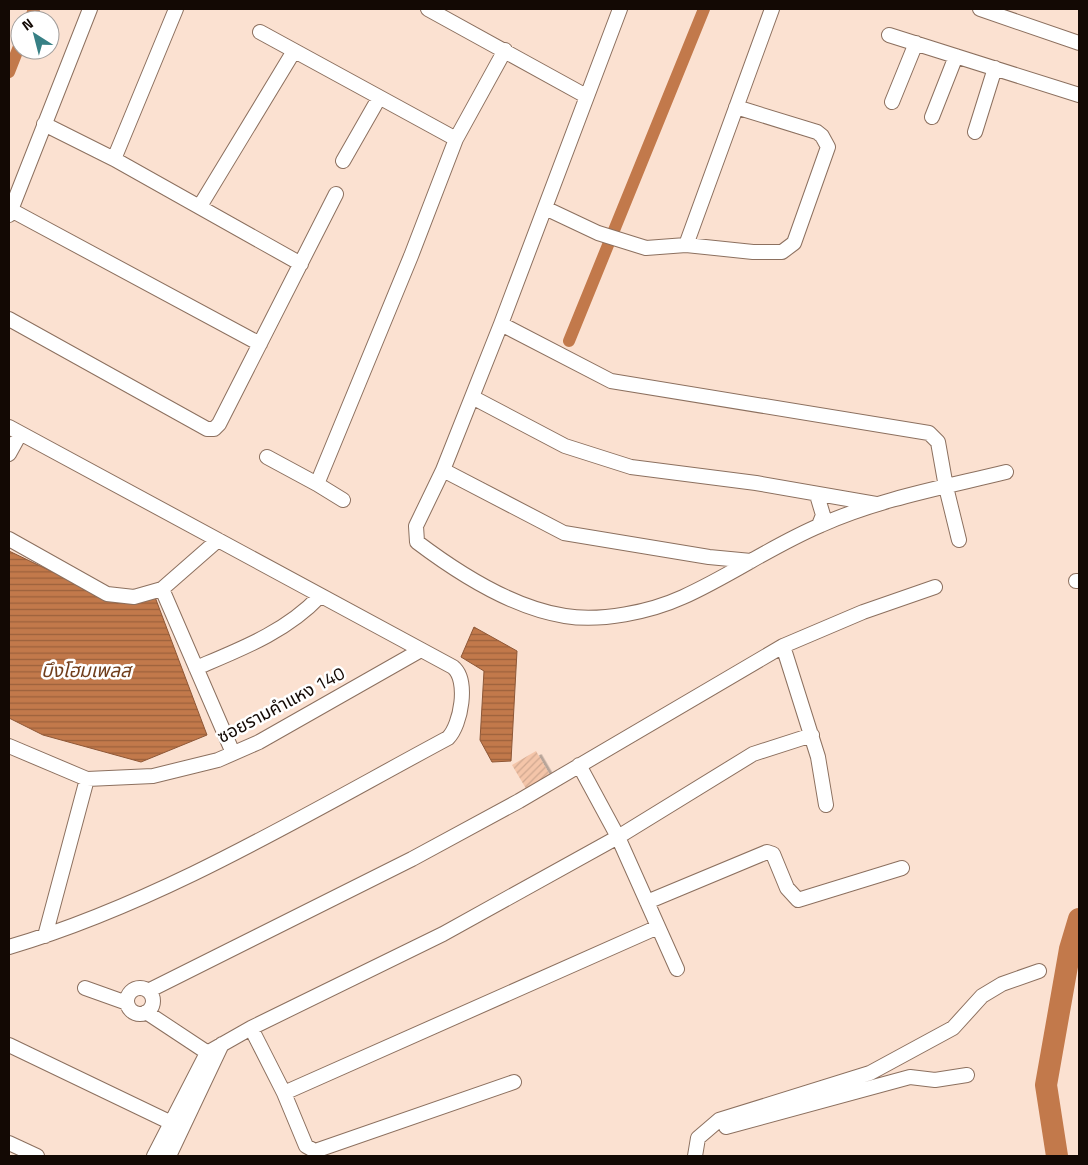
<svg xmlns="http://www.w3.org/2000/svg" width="1088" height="1165" viewBox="0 0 1088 1165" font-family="'Titillium Web','Noto Sans Thai',sans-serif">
  <defs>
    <pattern id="water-rules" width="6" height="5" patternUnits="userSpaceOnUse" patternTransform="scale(1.25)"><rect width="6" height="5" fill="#c2794b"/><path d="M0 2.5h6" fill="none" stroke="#9c613c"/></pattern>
    <pattern id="building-hatch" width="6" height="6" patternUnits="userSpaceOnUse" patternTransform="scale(1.25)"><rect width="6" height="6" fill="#f4c5a9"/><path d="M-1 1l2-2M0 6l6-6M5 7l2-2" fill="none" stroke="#d0a890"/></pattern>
    <filter id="shadow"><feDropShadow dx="5.5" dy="3" stdDeviation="0" flood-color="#0004"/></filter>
  </defs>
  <rect width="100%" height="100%" fill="#fbe1d1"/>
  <path fill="url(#water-rules)" stroke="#8e5736" d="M 9,551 L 117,603 L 155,597 L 207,735 L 141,762 L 43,735 L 9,718 Z
    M 474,627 L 517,651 L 511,761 L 492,762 L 480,740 L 484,671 L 461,657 Z"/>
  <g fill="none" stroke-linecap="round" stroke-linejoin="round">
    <path stroke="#c2794b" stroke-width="12" d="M 30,20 L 34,9
      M 9,72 L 20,44
      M 569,341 L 704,9"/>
    <path stroke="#c2794b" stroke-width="22" d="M 1057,1156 L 1046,1085 L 1070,949 L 1079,919"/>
  </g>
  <path fill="url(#building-hatch)" filter="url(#shadow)" d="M 536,751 L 551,777 L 528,792 L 512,765 Z"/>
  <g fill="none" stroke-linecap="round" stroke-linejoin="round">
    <defs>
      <path id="street" d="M 428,9 L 586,96
        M 620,9 L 501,324 L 443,470 L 416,526 L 417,542 C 458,573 513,608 565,616 C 601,622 650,612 683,597 C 730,576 773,545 821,525 C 879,499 945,487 1006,472
        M 980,9 L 1079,43
        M 260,32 L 456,139
        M 889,35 L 1079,95
        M 892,102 L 916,43
        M 932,117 L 956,56
        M 44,124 L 114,159 L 301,264
        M 975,132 L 995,68
        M 114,159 L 176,9
        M 343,161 L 379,98
        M 200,206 L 294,51
        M 545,208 L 598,233 L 646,248 L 686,245 L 753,252 L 782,252 L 794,243 L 828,147 L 822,136 L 817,132 L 736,107
        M 11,210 L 260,344
        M 9,215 L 90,9
        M 686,245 L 772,9
        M 9,319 L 207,429 L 214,429 L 219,424 L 336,194
        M 501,324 L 611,381 L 929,433 L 938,442 L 946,487 L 959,540
        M 472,397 L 565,446 L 631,467 L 756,483 L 876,504
        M 9,427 L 453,667 C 469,680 461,725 448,738 C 308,813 162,902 9,947
        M 9,454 L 20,434
        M 267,457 L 317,484
        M 443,470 L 564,533 L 709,557 L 751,561
        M 817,495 L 823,515 L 819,525
        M 343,500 L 317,484 L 411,256 L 456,139 L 505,50
        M 9,539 L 107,594 L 134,597 L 162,589 L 218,540
        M 1076,581 L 1079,581
        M 162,589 L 233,753
        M 783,646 L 818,757 L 826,805
        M 196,668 C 241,649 286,632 320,596
        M 9,746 L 87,779 L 153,776 L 218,760 L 259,742 L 421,650
        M 579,765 L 618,837 L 677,969
        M 647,902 L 767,852 L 773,854 L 787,888 L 798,900 L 902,868
        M 45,936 L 87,779
        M 85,988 L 127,1003
        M127 1001a13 13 0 1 1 26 0a13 13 0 1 1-26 0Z
        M 148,991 L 412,859 L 519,801 L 783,646 L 863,612 L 935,587
        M 146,1012 L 214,1057
        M 251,1028 L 284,1093 L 306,1146 L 315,1151 L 514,1082
        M 9,1045 L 182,1128
        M 284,1093 L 658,927
        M 726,1127 L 910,1077 L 935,1080 L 967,1075
        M 9,1143 L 37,1156
        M 154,1156 L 207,1053 L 251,1028 L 443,934 L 618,837 L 753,754 L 812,735
        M 169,1156 L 222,1044
        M 695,1156 L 698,1138 L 719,1120 L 870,1073 L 953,1028 L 982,996 L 1002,984 L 1039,971"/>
    </defs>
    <use href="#street" stroke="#8c705f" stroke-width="16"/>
    <use href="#street" stroke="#fff" stroke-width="14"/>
  </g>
  <g text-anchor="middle" stroke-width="5" stroke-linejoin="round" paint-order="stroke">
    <g font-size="18" fill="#130904" stroke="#fff">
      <text transform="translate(281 705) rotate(-28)" y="6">ซอยรามคำแหง 140</text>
    </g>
    <g font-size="19" font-style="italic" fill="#703e1c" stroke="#fff">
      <text x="86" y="677">บึงโฮมเพลส</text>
    </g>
  </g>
  <rect width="1088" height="1165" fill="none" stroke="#130904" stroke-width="20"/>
  <g transform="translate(35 35) rotate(324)"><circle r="24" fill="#ffffff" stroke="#a19d9b"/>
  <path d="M0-4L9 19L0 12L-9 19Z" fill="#378085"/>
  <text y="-8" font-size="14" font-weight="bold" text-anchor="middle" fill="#130904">N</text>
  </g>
</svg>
